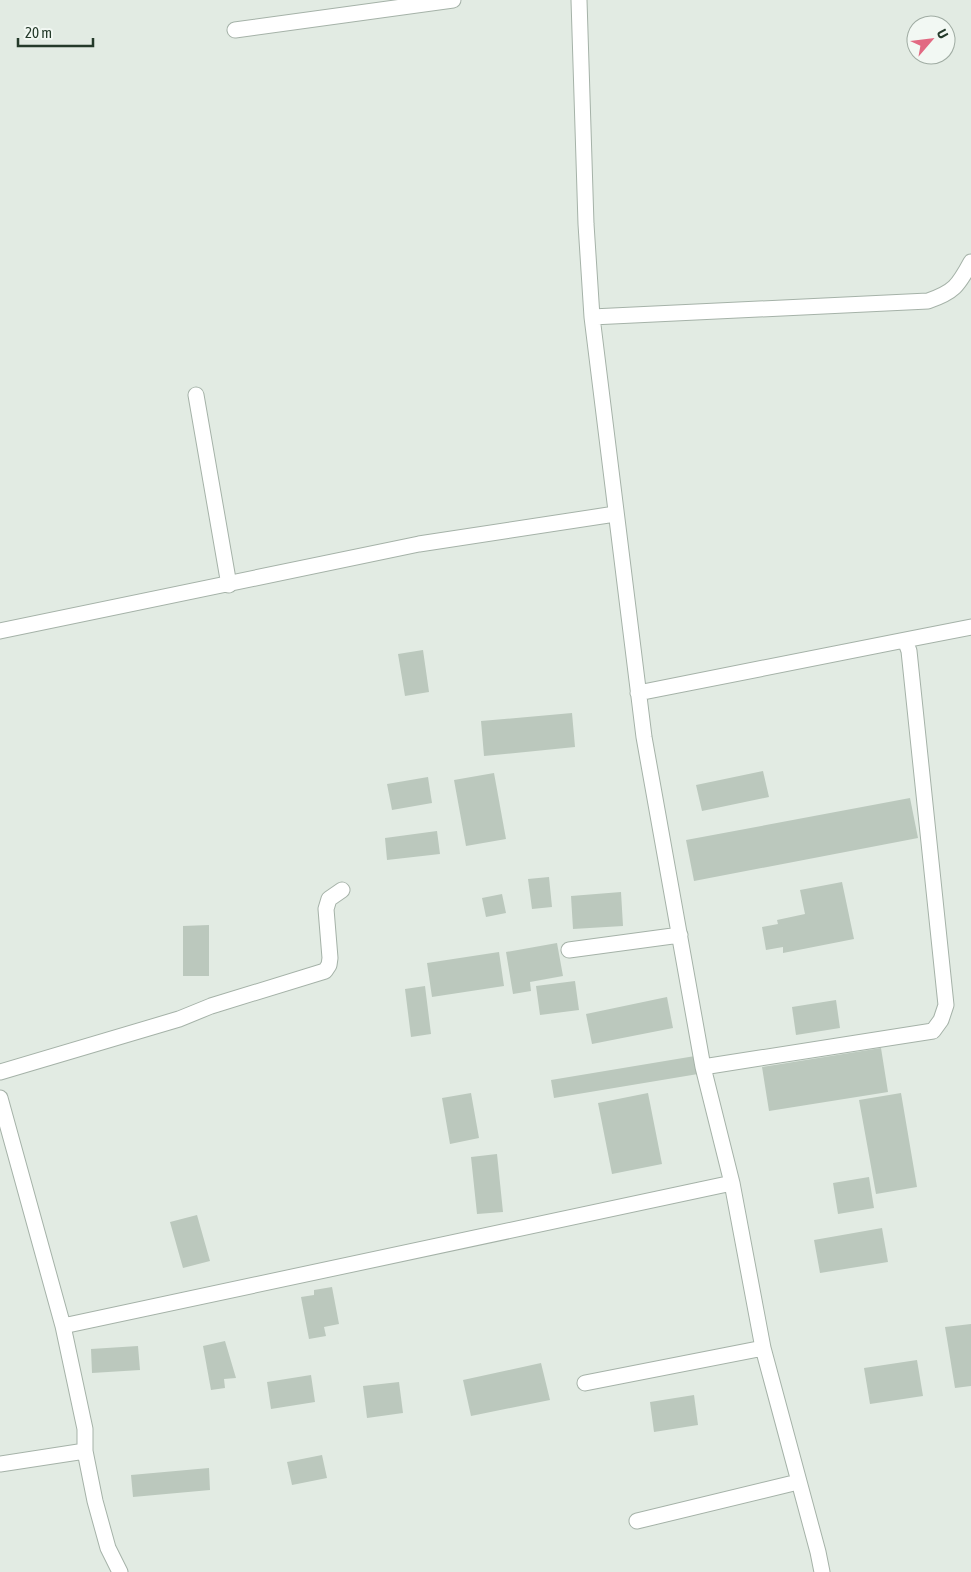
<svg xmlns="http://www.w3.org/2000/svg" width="971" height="1572" viewBox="0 0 971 1572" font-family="'Asap Condensed',sans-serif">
  <rect width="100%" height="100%" fill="#e2ebe3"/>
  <path fill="#bbc8bd" d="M 423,650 L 429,692 L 405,696 L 398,654 Z
    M 572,713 L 575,747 L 484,756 L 481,721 Z
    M 763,771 L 769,797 L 702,811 L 696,785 Z
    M 494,773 L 506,839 L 466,846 L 454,780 Z
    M 428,777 L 432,803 L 392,810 L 387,784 Z
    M 910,798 L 918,838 L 694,881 L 686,840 Z
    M 437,831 L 440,854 L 387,860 L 385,838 Z
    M 549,877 L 552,907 L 532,909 L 528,879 Z
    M 842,882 L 854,939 L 783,953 L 783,947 L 766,950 L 762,927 L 778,924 L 777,920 L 805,914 L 800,890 Z
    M 621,892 L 623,926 L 573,929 L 571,896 Z
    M 502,894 L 506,913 L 486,917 L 482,898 Z
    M 209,925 L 209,976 L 183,976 L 183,926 Z
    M 557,943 L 563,976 L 530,982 L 531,991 L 513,994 L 506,952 Z
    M 499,952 L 504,986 L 432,997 L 427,963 Z
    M 575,981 L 579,1010 L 540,1015 L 536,986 Z
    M 425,986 L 431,1034 L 411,1037 L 405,989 Z
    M 667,997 L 673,1028 L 592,1044 L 586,1014 Z
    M 836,1000 L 840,1028 L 796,1035 L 792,1007 Z
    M 881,1048 L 888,1092 L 769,1111 L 762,1067 Z
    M 695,1056 L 698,1074 L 554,1098 L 551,1080 Z
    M 471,1093 L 479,1138 L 450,1144 L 442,1098 Z
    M 648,1093 L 662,1164 L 612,1174 L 598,1103 Z
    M 901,1093 L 917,1187 L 876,1194 L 859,1100 Z
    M 497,1154 L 503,1212 L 477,1214 L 471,1157 Z
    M 869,1177 L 874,1208 L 838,1214 L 833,1183 Z
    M 197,1215 L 210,1261 L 183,1268 L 170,1222 Z
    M 882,1228 L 888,1262 L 820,1273 L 814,1240 Z
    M 332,1287 L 339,1324 L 324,1327 L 326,1336 L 309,1339 L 301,1297 L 314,1295 L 314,1290 Z
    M 971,1324 L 971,1386 L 955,1388 L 945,1327 Z
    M 225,1341 L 236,1378 L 224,1379 L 225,1388 L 211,1390 L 203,1346 Z
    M 138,1346 L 140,1370 L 92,1373 L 91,1349 Z
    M 917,1360 L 923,1396 L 870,1404 L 864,1368 Z
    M 541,1363 L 550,1400 L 471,1416 L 463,1380 Z
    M 311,1375 L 315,1402 L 271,1409 L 267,1382 Z
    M 399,1382 L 403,1413 L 367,1418 L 363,1386 Z
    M 694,1395 L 698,1425 L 654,1432 L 650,1402 Z
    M 322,1455 L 327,1478 L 292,1485 L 287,1462 Z
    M 209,1468 L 210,1490 L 133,1497 L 131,1475 Z"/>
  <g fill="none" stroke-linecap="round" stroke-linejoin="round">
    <defs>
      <path id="minor" d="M 579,0 L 586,224 L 592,317 L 644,737 L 703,1067 L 732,1183 L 763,1348 L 818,1552 L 822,1572
        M 235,30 L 453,0
        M 592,317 L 928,301 C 954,292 958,286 971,262
        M 196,395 L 229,585
        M 0,631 L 419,544 L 615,514
        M 905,640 L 971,627
        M 638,693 L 905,640 L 909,651 L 946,1005 L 941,1020 L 933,1031 L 703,1067
        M 569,950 L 680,935
        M 0,1072 L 179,1019 L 211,1006 L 325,971 L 329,965 L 330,958 L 326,909 L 329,899 L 342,890
        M 0,1098 L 63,1326 L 85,1429 L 85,1451 L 95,1501 L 108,1548 L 120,1572
        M 63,1326 L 732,1183
        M 585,1383 L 763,1348
        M 0,1464 L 85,1451
        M 637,1521 L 798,1482"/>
    </defs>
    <use href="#minor" stroke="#a5b2a8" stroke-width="17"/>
    <use href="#minor" stroke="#fff" stroke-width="15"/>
  </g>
  <g transform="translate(931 40) rotate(62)"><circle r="24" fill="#f2f8f3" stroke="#a0aca3"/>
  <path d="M0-4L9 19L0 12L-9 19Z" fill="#e26982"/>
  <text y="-8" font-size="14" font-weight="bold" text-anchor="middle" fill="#243a2a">U</text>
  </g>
  <path d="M18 38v8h75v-8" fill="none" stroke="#243a2a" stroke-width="2.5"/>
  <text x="25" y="38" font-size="15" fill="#243a2a" stroke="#f2f8f3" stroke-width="4" paint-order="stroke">20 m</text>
</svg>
